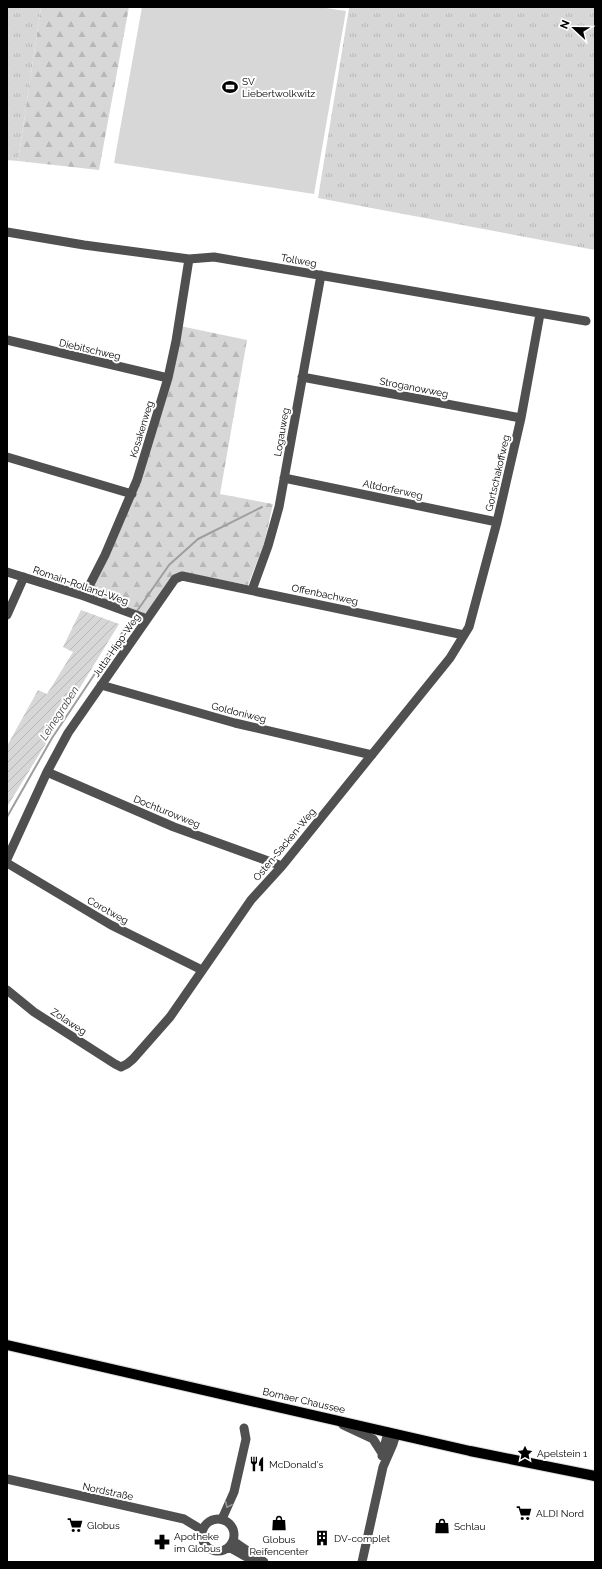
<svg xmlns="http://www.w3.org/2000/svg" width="602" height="1569" viewBox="0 0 602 1569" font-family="Raleway,sans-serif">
  <defs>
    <pattern id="grass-tufts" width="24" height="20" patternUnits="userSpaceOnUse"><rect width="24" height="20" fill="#d7d7d7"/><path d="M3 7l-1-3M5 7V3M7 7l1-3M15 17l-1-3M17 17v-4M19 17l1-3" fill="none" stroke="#b7b7b7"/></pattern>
    <pattern id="forest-firs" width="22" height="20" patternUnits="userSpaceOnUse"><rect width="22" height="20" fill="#d7d7d7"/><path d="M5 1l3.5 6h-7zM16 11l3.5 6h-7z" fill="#b7b7b7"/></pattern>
    <pattern id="garden-furrows" width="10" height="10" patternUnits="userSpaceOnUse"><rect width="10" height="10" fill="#d7d7d7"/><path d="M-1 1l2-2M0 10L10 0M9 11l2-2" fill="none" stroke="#b7b7b7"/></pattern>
  </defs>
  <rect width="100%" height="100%" fill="#fff"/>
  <path fill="url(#grass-tufts)" d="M 7,7 L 41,7 L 18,161 L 7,160 Z
    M 341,7 L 595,7 L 595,250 L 318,198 L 349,8 Z"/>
  <path fill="url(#forest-firs)" d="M 41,7 L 129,7 L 99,170 L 18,161 Z
    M 180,326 L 247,340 L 220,494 L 273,504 L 264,544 L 248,585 L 182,572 L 175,574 L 145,616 L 88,595 L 134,494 Z"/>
  <path fill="url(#garden-furrows)" d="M 81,610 L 119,624 L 7,807 L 7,746 L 38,690 L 47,694 L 73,652 L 63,647 Z"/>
  <path fill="#d7d7d7" d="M 142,7 L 319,7 L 346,11 L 314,194 L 114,163 Z"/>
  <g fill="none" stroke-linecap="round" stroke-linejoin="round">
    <path stroke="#9e9e9e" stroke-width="2" d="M 137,611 L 169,565 L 198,539 L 262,507
      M 7,817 L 52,738 L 130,621"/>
    <defs>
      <path id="major" d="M 7,1345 L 470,1451 L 595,1476"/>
    </defs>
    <use href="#major" stroke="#dbdbdb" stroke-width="12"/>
    <path stroke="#505050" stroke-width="9" d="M 7,232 L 84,245 L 189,259 L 214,257 L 586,321
      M 7,340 L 168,378
      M 302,377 L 521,418
      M 7,457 L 132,494
      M 284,478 L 497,522
      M 7,572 L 84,596 L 147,619
      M 252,590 L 268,546 L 279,507 L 321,275
      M 84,596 L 105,555 L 137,480 L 168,378 L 176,341 L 189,259
      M 7,615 L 24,577
      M 101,685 L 235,723 L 372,755
      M 47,772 L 174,827 L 282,866
      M 7,859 L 47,772 L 68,733 L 175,579 L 182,576 L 464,635
      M 7,863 L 111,925 L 202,970
      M 7,990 L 34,1012 L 115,1064 L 121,1067 L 127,1064 L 133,1059 L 170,1017 L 251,900 L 282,866 L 450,658 L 469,627 L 497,522 L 521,418 L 540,314
      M 343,1425 L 373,1439 L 382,1453
      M 382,1456 L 388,1432
      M 7,1479 L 184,1519 L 202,1530
      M202 1535a16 16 0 1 1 32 0a16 16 0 1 1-32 0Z
      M 222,1519 L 234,1492 L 246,1439 L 244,1428
      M 233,1541 L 264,1562
      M 229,1547 L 252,1560
      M 362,1562 L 383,1467 L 393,1444 L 396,1434"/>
    <use href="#major" stroke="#000" stroke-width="10"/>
  </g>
  <defs><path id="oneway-chevron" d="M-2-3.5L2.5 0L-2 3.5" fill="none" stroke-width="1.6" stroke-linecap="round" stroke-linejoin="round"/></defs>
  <use stroke="#969696" href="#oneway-chevron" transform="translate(228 1505) rotate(115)"/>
  <defs>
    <symbol id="stadium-bare" viewBox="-9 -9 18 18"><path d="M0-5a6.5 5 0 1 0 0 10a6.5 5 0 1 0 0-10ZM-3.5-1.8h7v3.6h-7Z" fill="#000" stroke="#fff" stroke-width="2.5" paint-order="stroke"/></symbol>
    <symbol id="sight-bare" viewBox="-9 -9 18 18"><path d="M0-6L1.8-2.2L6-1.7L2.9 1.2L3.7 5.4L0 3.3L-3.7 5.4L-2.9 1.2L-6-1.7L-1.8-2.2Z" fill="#000" stroke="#fff" stroke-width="2.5" paint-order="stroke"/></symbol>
    <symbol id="restaurant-bare" viewBox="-9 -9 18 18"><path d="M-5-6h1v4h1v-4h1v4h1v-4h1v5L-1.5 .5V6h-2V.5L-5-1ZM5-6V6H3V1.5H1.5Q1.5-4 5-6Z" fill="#000" stroke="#fff" stroke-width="2.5" paint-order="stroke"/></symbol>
    <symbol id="supermarket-bare" viewBox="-9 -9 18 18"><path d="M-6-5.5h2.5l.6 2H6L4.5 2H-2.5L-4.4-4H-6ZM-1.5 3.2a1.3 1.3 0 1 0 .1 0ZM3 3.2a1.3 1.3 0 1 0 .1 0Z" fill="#000" stroke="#fff" stroke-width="2.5" paint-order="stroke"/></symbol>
    <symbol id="shop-bare" viewBox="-9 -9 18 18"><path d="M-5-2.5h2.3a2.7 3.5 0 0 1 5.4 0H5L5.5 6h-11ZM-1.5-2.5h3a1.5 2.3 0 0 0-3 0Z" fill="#000" stroke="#fff" stroke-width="2.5" paint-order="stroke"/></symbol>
    <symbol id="building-bare" viewBox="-9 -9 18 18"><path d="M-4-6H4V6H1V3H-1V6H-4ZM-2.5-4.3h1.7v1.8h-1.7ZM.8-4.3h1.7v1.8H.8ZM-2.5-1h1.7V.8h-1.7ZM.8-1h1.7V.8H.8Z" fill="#000" stroke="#fff" stroke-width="2.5" paint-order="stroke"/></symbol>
    <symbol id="pharmacy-bare" viewBox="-9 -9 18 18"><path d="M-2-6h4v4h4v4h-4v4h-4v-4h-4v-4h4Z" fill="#000" stroke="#fff" stroke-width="2.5" paint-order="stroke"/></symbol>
  </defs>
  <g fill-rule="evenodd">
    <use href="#stadium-bare" x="219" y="76" width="22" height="22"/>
    <use href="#sight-bare" x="514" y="1442" width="22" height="22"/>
    <use href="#restaurant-bare" x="246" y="1453" width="22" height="22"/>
    <use href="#supermarket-bare" x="513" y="1502" width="22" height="22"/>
    <use href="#shop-bare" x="268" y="1512" width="22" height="22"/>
    <use href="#supermarket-bare" x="64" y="1514" width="22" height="22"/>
    <use href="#shop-bare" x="431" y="1515" width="22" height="22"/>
    <use href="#building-bare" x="311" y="1527" width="22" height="22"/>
    <use href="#pharmacy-bare" x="151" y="1531" width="22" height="22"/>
  </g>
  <g text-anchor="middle" stroke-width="4" stroke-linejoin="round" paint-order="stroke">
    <g font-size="10" fill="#000" stroke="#fff" text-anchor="start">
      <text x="242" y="85">SV<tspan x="242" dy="12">Liebertwolkwitz</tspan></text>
      <text x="537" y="1457">Apelstein 1</text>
      <text x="269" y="1468">McDonald's</text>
      <text x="536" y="1517">ALDI Nord</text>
      <text x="87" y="1529">Globus</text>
      <text x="454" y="1530">Schlau</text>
      <text x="174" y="1540">Apotheke<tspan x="174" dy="12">im Globus</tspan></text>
      <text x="334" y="1542">DV-complet</text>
      <text x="279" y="1543" text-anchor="middle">Globus<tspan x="279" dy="12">Reifencenter</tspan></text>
    </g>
    <g font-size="10" fill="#000" stroke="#fff">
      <text transform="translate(299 260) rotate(10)" y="4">Tollweg</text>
      <text transform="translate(90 349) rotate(13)" y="4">Diebitschweg</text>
      <text transform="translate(414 387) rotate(11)" y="4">Stroganowweg</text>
      <text transform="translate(141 429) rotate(-73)" y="4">Kosakenweg</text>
      <text transform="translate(281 432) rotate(-80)" y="4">Logauweg</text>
      <text transform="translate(497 473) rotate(-77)" y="4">Gortschakoffweg</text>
      <text transform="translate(393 489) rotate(12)" y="4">Altdorferweg</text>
      <text transform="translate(81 585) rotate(19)" y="4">Romain-Rolland-Weg</text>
      <text transform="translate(325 594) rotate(12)" y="4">Offenbachweg</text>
      <text transform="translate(116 645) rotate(-55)" y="4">Jutta-Hipp-Weg</text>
      <text transform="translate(239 712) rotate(14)" y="4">Goldoniweg</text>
      <text transform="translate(167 811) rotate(22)" y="4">Dochturowweg</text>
      <text transform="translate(284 844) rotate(-50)" y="4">Osten-Sacken-Weg</text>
      <text transform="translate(108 910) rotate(29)" y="4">Corotweg</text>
      <text transform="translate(69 1021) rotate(33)" y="4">Zolaweg</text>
      <text transform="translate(304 1400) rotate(13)" y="4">Bornaer Chaussee</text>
      <text transform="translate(108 1491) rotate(12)" y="4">Nordstraße</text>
    </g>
    <g font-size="11" font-style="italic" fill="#3f3f3f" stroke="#fff">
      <text transform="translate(59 713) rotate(-57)" y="4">Leinegraben</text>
    </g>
  </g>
  <rect width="602" height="1569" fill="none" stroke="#000000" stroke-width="16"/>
  <g transform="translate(574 28) rotate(292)" stroke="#ffffff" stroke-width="3" paint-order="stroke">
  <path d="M0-3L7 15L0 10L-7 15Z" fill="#000000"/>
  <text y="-6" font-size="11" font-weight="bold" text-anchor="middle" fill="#000000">N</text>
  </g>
</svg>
